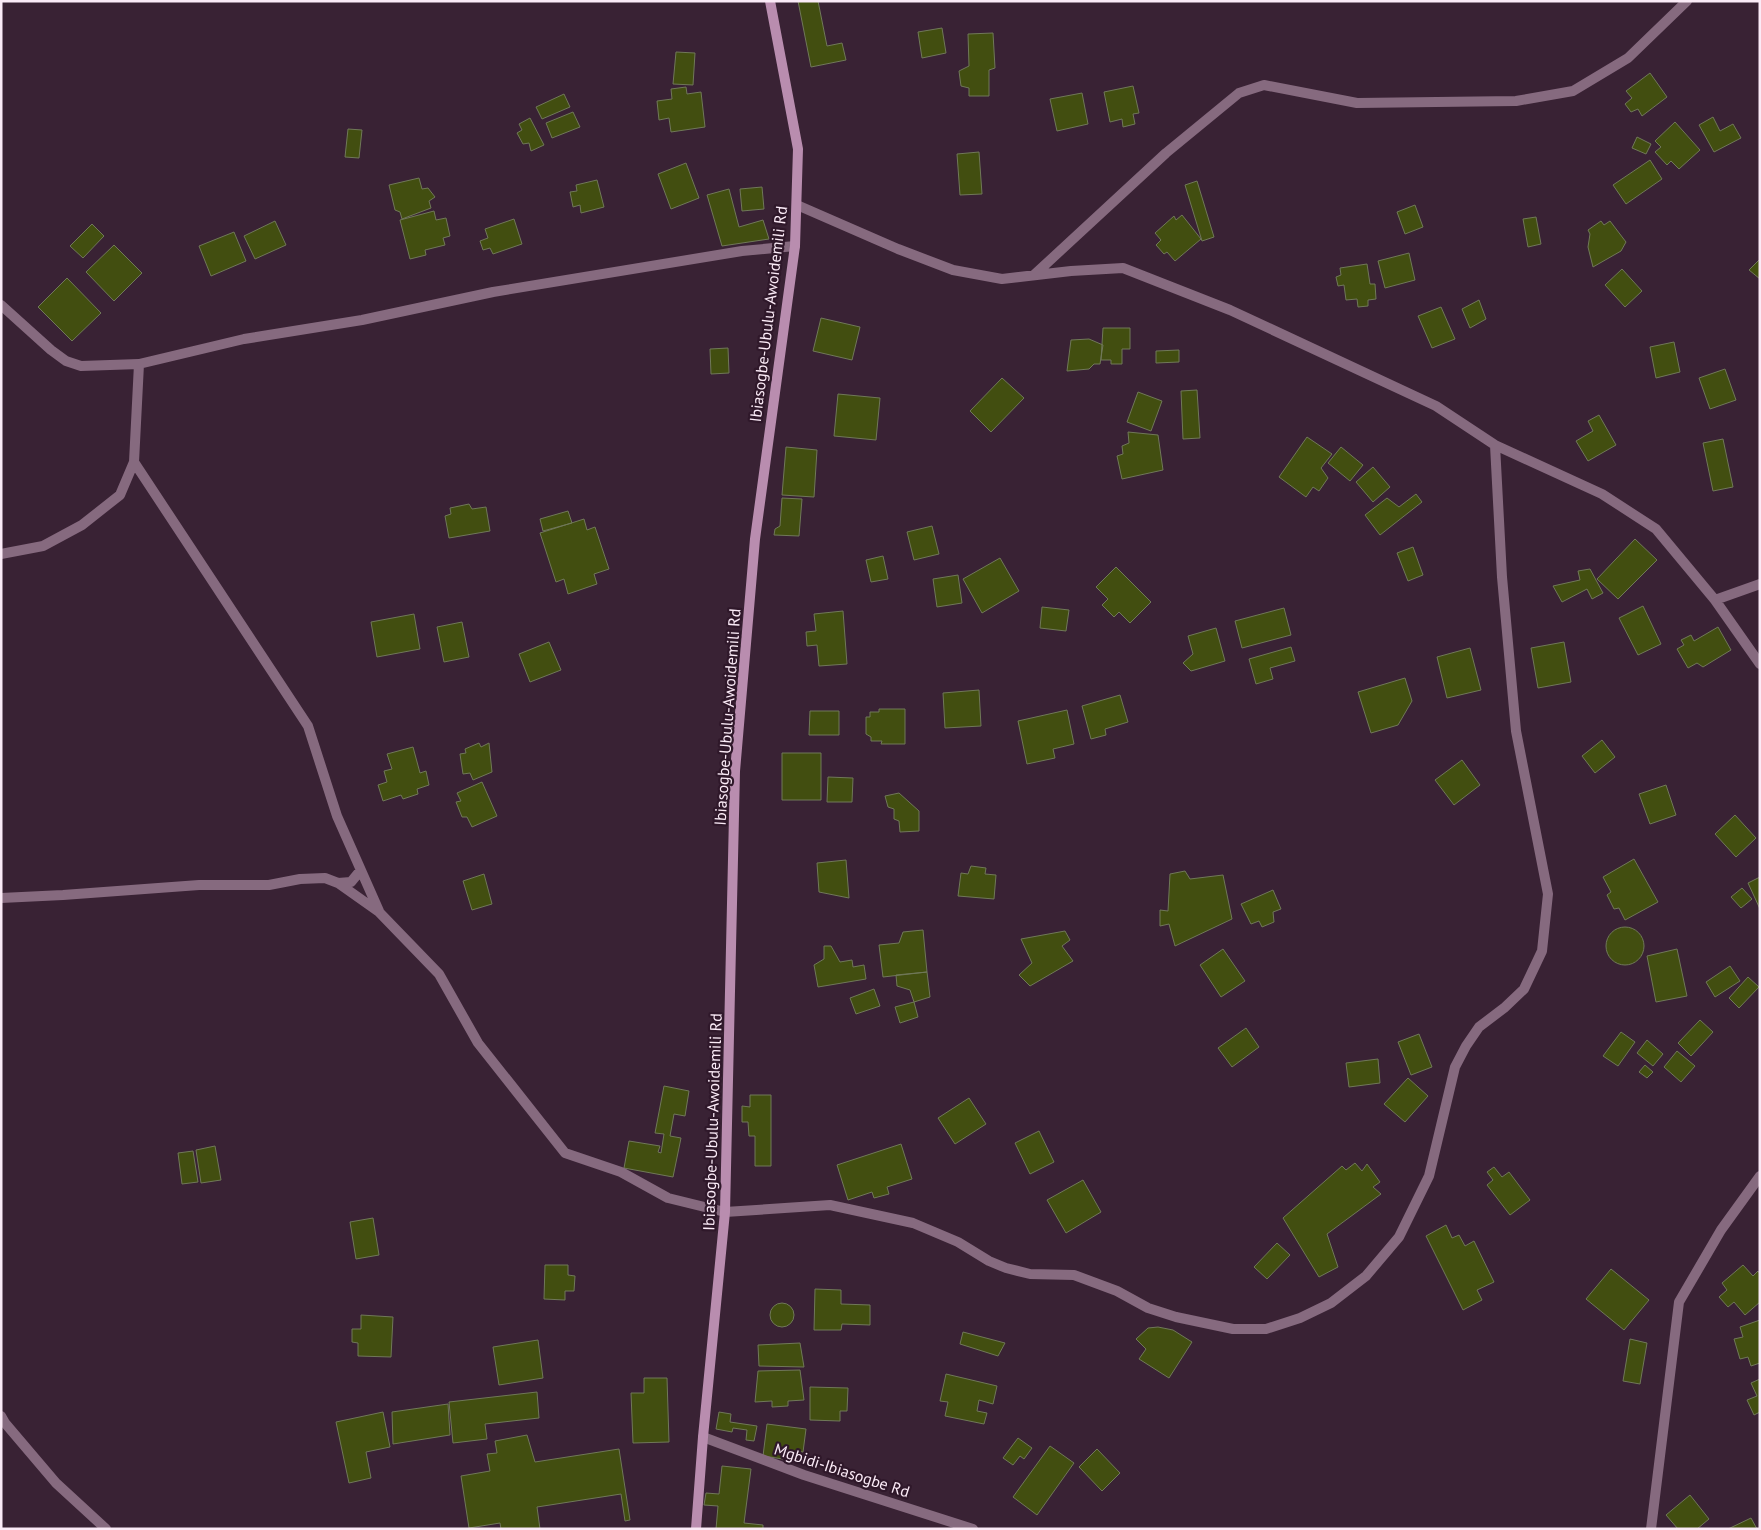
<svg xmlns="http://www.w3.org/2000/svg" width="1761" height="1530" viewBox="0 0 1761 1530" font-family="'PT Sans',sans-serif">
  <rect width="100%" height="100%" fill="#392234"/>
  <path fill="#424e10" stroke="#707859" d="M 798,1 L 818,1 L 827,46 L 842,43 L 846,60 L 811,67 Z
    M 942,28 L 946,53 L 922,58 L 918,32 Z
    M 993,33 L 995,68 L 989,70 L 989,96 L 969,96 L 969,88 L 961,86 L 959,71 L 969,66 L 968,34 Z
    M 676,52 L 695,53 L 693,85 L 673,84 Z
    M 1650,73 L 1667,97 L 1642,116 L 1638,109 L 1631,112 L 1625,104 L 1632,98 L 1626,91 Z
    M 1133,86 L 1139,113 L 1133,114 L 1135,124 L 1123,127 L 1122,119 L 1110,122 L 1104,92 Z
    M 686,87 L 687,94 L 701,92 L 705,127 L 671,132 L 669,118 L 659,120 L 657,101 L 672,99 L 671,89 Z
    M 1082,93 L 1088,124 L 1057,131 L 1050,99 Z
    M 564,94 L 570,107 L 542,119 L 536,107 Z
    M 573,112 L 580,127 L 552,138 L 546,123 Z
    M 1713,117 L 1720,131 L 1733,124 L 1741,138 L 1714,152 L 1699,125 Z
    M 530,118 L 544,145 L 531,151 L 529,143 L 523,144 L 517,133 L 522,130 L 519,124 Z
    M 1675,122 L 1700,150 L 1679,169 L 1671,161 L 1667,165 L 1655,152 L 1661,147 L 1655,141 Z
    M 348,129 L 362,130 L 359,158 L 345,157 Z
    M 1637,137 L 1651,144 L 1646,154 L 1632,148 Z
    M 979,152 L 982,194 L 960,195 L 957,154 Z
    M 1650,160 L 1662,179 L 1626,204 L 1613,185 Z
    M 686,163 L 699,198 L 671,209 L 658,174 Z
    M 419,178 L 422,189 L 428,188 L 435,197 L 429,201 L 431,208 L 402,219 L 400,212 L 395,210 L 389,185 Z
    M 597,180 L 604,207 L 581,213 L 580,205 L 573,207 L 570,192 L 577,191 L 576,185 Z
    M 1197,181 L 1214,237 L 1202,241 L 1185,185 Z
    M 762,187 L 764,209 L 742,211 L 740,189 Z
    M 729,189 L 739,227 L 763,220 L 769,239 L 722,246 L 707,195 Z
    M 1415,205 L 1423,227 L 1405,234 L 1397,212 Z
    M 434,211 L 436,220 L 446,218 L 450,236 L 443,238 L 445,245 L 425,250 L 426,255 L 410,259 L 400,220 Z
    M 1182,215 L 1201,239 L 1175,261 L 1167,252 L 1164,254 L 1156,245 L 1161,240 L 1155,233 L 1174,216 L 1176,220 Z
    M 1536,217 L 1541,244 L 1528,247 L 1523,219 Z
    M 514,219 L 522,244 L 493,254 L 490,248 L 483,250 L 480,241 L 488,238 L 485,229 Z
    M 275,221 L 286,245 L 255,259 L 244,236 Z
    M 1601,221 L 1604,225 L 1610,221 L 1626,242 L 1621,251 L 1593,267 L 1588,247 L 1590,234 L 1588,230 Z
    M 92,224 L 104,236 L 83,258 L 70,246 Z
    M 234,232 L 246,261 L 211,276 L 199,246 Z
    M 114,245 L 142,273 L 114,301 L 86,272 Z
    M 1409,253 L 1415,280 L 1385,288 L 1378,261 Z
    M 1760,259 L 1760,279 L 1749,270 Z
    M 1367,264 L 1370,284 L 1375,284 L 1376,299 L 1368,300 L 1368,306 L 1358,307 L 1357,299 L 1346,300 L 1344,285 L 1338,286 L 1336,277 L 1341,275 L 1340,268 Z
    M 1622,269 L 1642,291 L 1625,307 L 1605,285 Z
    M 67,278 L 101,313 L 72,341 L 38,307 Z
    M 1479,300 L 1486,319 L 1470,328 L 1462,309 Z
    M 1441,307 L 1455,339 L 1432,348 L 1418,316 Z
    M 821,318 L 860,327 L 852,360 L 813,351 Z
    M 1103,328 L 1130,328 L 1130,349 L 1122,349 L 1122,364 L 1111,364 L 1111,360 L 1101,360 Z
    M 1089,339 L 1103,345 L 1100,364 L 1094,364 L 1089,369 L 1067,371 L 1071,340 Z
    M 1674,342 L 1680,372 L 1656,378 L 1650,347 Z
    M 728,348 L 729,373 L 711,374 L 710,349 Z
    M 1179,350 L 1179,362 L 1156,363 L 1156,351 Z
    M 1725,369 L 1736,400 L 1710,409 L 1699,378 Z
    M 1002,378 L 1024,398 L 991,432 L 970,411 Z
    M 1197,390 L 1200,438 L 1183,439 L 1181,391 Z
    M 1138,392 L 1162,401 L 1151,431 L 1127,422 Z
    M 838,394 L 880,398 L 876,440 L 834,436 Z
    M 1599,415 L 1616,445 L 1588,461 L 1576,441 L 1593,431 L 1588,421 Z
    M 1128,432 L 1158,435 L 1163,470 L 1122,479 L 1117,456 L 1123,454 L 1122,446 L 1129,443 Z
    M 1307,437 L 1332,454 L 1321,468 L 1328,478 L 1319,491 L 1313,487 L 1306,497 L 1279,477 Z
    M 1723,439 L 1733,487 L 1713,491 L 1703,443 Z
    M 786,447 L 817,450 L 814,497 L 782,495 Z
    M 1341,447 L 1363,465 L 1350,481 L 1328,463 Z
    M 1373,467 L 1390,487 L 1373,502 L 1356,482 Z
    M 1416,494 L 1422,502 L 1380,535 L 1365,515 L 1387,498 L 1399,507 Z
    M 782,498 L 802,499 L 799,536 L 774,535 L 775,529 L 780,526 Z
    M 469,504 L 472,509 L 486,507 L 490,531 L 449,538 L 445,516 L 451,514 L 450,508 Z
    M 568,511 L 572,523 L 543,531 L 540,519 Z
    M 584,519 L 587,530 L 595,527 L 609,569 L 594,574 L 597,584 L 568,594 L 564,579 L 556,582 L 540,533 Z
    M 932,526 L 939,554 L 914,560 L 907,532 Z
    M 1635,539 L 1657,560 L 1618,599 L 1597,579 Z
    M 1413,547 L 1423,575 L 1408,581 L 1397,553 Z
    M 883,556 L 888,579 L 871,582 L 866,560 Z
    M 1000,558 L 1019,591 L 982,613 L 963,579 Z
    M 1116,567 L 1151,602 L 1130,623 L 1119,612 L 1114,617 L 1102,605 L 1108,599 L 1096,587 Z
    M 1590,569 L 1603,593 L 1592,599 L 1587,589 L 1562,602 L 1553,586 L 1580,580 L 1578,571 Z
    M 958,575 L 962,603 L 937,607 L 933,579 Z
    M 1643,606 L 1661,644 L 1638,655 L 1619,618 Z
    M 1042,607 L 1069,610 L 1066,631 L 1040,628 Z
    M 1284,608 L 1291,635 L 1242,648 L 1235,621 Z
    M 843,611 L 847,664 L 819,666 L 817,645 L 807,646 L 806,632 L 816,631 L 814,614 Z
    M 414,614 L 420,649 L 377,657 L 371,622 Z
    M 462,622 L 469,657 L 444,662 L 437,627 Z
    M 1718,627 L 1731,650 L 1703,667 L 1697,663 L 1688,668 L 1677,649 L 1684,645 L 1681,640 L 1691,635 L 1694,641 Z
    M 1216,628 L 1225,661 L 1191,671 L 1183,663 L 1193,654 L 1188,636 Z
    M 549,642 L 561,670 L 530,682 L 519,654 Z
    M 1564,642 L 1571,682 L 1538,688 L 1531,648 Z
    M 1291,647 L 1295,661 L 1270,668 L 1273,679 L 1256,684 L 1249,659 Z
    M 1470,648 L 1481,690 L 1447,698 L 1437,657 Z
    M 1405,678 L 1412,701 L 1398,725 L 1371,733 L 1358,692 Z
    M 979,690 L 981,726 L 945,728 L 943,693 Z
    M 1120,695 L 1128,722 L 1105,729 L 1106,735 L 1091,739 L 1082,706 Z
    M 879,709 L 905,709 L 905,744 L 881,744 L 882,741 L 871,741 L 871,737 L 866,734 L 866,717 L 870,717 L 870,712 L 879,712 Z
    M 1067,710 L 1074,744 L 1053,749 L 1055,758 L 1027,764 L 1018,721 Z
    M 810,711 L 839,711 L 839,735 L 809,735 Z
    M 1602,740 L 1615,757 L 1595,773 L 1582,756 Z
    M 479,743 L 481,747 L 489,743 L 492,772 L 473,780 L 470,773 L 463,774 L 460,754 L 466,753 L 465,749 Z
    M 413,747 L 420,773 L 426,771 L 429,785 L 417,789 L 418,794 L 403,799 L 401,795 L 383,801 L 378,785 L 387,782 L 384,771 L 392,769 L 387,754 Z
    M 782,753 L 821,753 L 821,800 L 782,800 Z
    M 1462,760 L 1480,785 L 1454,805 L 1435,780 Z
    M 828,777 L 853,778 L 852,802 L 827,802 Z
    M 482,782 L 497,816 L 472,827 L 467,817 L 462,817 L 456,802 L 461,801 L 457,793 Z
    M 1666,785 L 1676,815 L 1650,824 L 1639,794 Z
    M 899,793 L 919,811 L 919,831 L 900,832 L 899,821 L 894,819 L 894,809 L 888,807 L 885,796 Z
    M 1735,815 L 1756,838 L 1736,857 L 1715,834 Z
    M 1634,859 L 1658,902 L 1625,920 L 1619,908 L 1614,909 L 1607,895 L 1611,892 L 1603,877 Z
    M 846,860 L 849,898 L 819,892 L 817,863 Z
    M 971,866 L 986,868 L 985,874 L 996,875 L 994,899 L 958,896 L 961,873 L 968,874 Z
    M 1185,871 L 1190,879 L 1223,875 L 1232,919 L 1175,946 L 1169,924 L 1160,926 L 1160,910 L 1168,911 L 1170,874 Z
    M 484,874 L 492,904 L 472,910 L 463,881 Z
    M 1760,877 L 1760,909 L 1748,883 Z
    M 1742,888 L 1752,899 L 1741,908 L 1731,897 Z
    M 1273,890 L 1281,909 L 1273,912 L 1274,922 L 1262,927 L 1259,921 L 1251,924 L 1241,904 Z
    M1606 946a19 19 0 1 1 38 0a19 19 0 1 1-38 0Z
    M 923,930 L 927,972 L 883,977 L 879,945 L 899,943 L 903,932 Z
    M 1065,931 L 1070,940 L 1062,946 L 1073,961 L 1030,986 L 1019,975 L 1032,963 L 1021,939 Z
    M 824,946 L 831,946 L 840,962 L 852,960 L 853,967 L 864,965 L 866,979 L 818,987 L 814,965 L 824,959 Z
    M 1223,949 L 1245,981 L 1221,997 L 1200,965 Z
    M 1677,949 L 1687,996 L 1656,1002 L 1647,956 Z
    M 1730,966 L 1740,981 L 1715,997 L 1706,982 Z
    M 927,972 L 930,997 L 914,1002 L 910,990 L 897,986 L 896,975 Z
    M 1748,977 L 1759,987 L 1739,1008 L 1729,998 Z
    M 874,989 L 880,1006 L 856,1014 L 850,998 Z
    M 914,1002 L 918,1017 L 900,1023 L 895,1007 Z
    M 1700,1020 L 1713,1032 L 1691,1056 L 1678,1043 Z
    M 1246,1028 L 1259,1047 L 1232,1067 L 1218,1048 Z
    M 1621,1032 L 1635,1042 L 1618,1066 L 1603,1056 Z
    M 1419,1034 L 1432,1067 L 1411,1075 L 1398,1042 Z
    M 1647,1040 L 1663,1054 L 1653,1066 L 1637,1053 Z
    M 1677,1051 L 1695,1066 L 1681,1082 L 1664,1067 Z
    M 1378,1059 L 1380,1083 L 1349,1087 L 1346,1063 Z
    M 1645,1065 L 1653,1072 L 1647,1078 L 1639,1072 Z
    M 1408,1078 L 1428,1096 L 1405,1122 L 1384,1104 Z
    M 664,1086 L 689,1091 L 685,1116 L 674,1114 L 670,1136 L 681,1138 L 673,1177 L 624,1168 L 629,1141 L 660,1146 L 658,1152 L 661,1153 L 664,1134 L 655,1133 Z
    M 750,1095 L 771,1095 L 771,1166 L 755,1166 L 755,1136 L 749,1136 L 748,1122 L 742,1122 L 742,1106 L 750,1107 Z
    M 969,1098 L 986,1124 L 955,1144 L 938,1118 Z
    M 1039,1131 L 1054,1162 L 1030,1174 L 1015,1143 Z
    M 901,1144 L 912,1179 L 887,1187 L 889,1194 L 874,1198 L 872,1192 L 848,1200 L 837,1165 Z
    M 215,1146 L 221,1180 L 201,1183 L 196,1150 Z
    M 193,1151 L 198,1182 L 182,1184 L 178,1153 Z
    M 1355,1163 L 1362,1171 L 1367,1164 L 1380,1182 L 1373,1187 L 1381,1194 L 1327,1234 L 1338,1267 L 1319,1277 L 1283,1218 L 1342,1166 L 1346,1170 Z
    M 1494,1167 L 1502,1177 L 1509,1172 L 1530,1200 L 1510,1215 L 1487,1185 L 1493,1180 L 1487,1172 Z
    M 1083,1180 L 1101,1212 L 1066,1233 L 1047,1200 Z
    M 373,1218 L 379,1255 L 356,1259 L 350,1222 Z
    M 1446,1225 L 1452,1238 L 1459,1235 L 1465,1246 L 1474,1241 L 1494,1282 L 1477,1290 L 1482,1300 L 1463,1310 L 1426,1236 Z
    M 1277,1243 L 1290,1255 L 1267,1279 L 1254,1267 Z
    M 545,1265 L 568,1265 L 568,1275 L 575,1276 L 574,1291 L 565,1291 L 565,1300 L 544,1299 Z
    M 1743,1265 L 1753,1276 L 1758,1271 L 1760,1274 L 1760,1302 L 1745,1315 L 1734,1302 L 1728,1307 L 1719,1297 L 1727,1290 L 1722,1283 Z
    M 1611,1269 L 1649,1300 L 1624,1330 L 1586,1299 Z
    M 815,1289 L 841,1290 L 841,1304 L 870,1305 L 870,1325 L 842,1324 L 841,1330 L 814,1330 Z
    M770 1315a12 12 0 1 1 24 0a12 12 0 1 1-24 0Z
    M 361,1315 L 393,1317 L 391,1357 L 358,1356 L 358,1343 L 352,1342 L 352,1329 L 361,1329 Z
    M 1760,1320 L 1760,1363 L 1751,1366 L 1748,1357 L 1740,1359 L 1734,1339 L 1743,1337 L 1740,1327 Z
    M 1158,1327 L 1173,1330 L 1192,1342 L 1169,1378 L 1139,1359 L 1146,1349 L 1136,1339 L 1148,1328 Z
    M 963,1332 L 1005,1343 L 998,1356 L 960,1344 Z
    M 1630,1339 L 1647,1343 L 1640,1384 L 1623,1381 Z
    M 538,1340 L 543,1378 L 499,1385 L 493,1347 Z
    M 800,1343 L 804,1367 L 759,1366 L 758,1345 Z
    M 800,1370 L 804,1400 L 788,1401 L 788,1406 L 772,1407 L 772,1401 L 755,1402 L 758,1371 Z
    M 946,1374 L 997,1386 L 993,1404 L 979,1400 L 977,1411 L 987,1413 L 984,1424 L 945,1416 L 948,1402 L 940,1401 Z
    M 644,1378 L 667,1378 L 669,1442 L 633,1443 L 631,1393 L 644,1393 Z
    M 1760,1379 L 1760,1412 L 1754,1415 L 1747,1400 L 1757,1396 L 1751,1383 Z
    M 810,1387 L 848,1388 L 847,1411 L 840,1411 L 840,1421 L 810,1420 Z
    M 537,1392 L 539,1418 L 485,1424 L 487,1439 L 453,1443 L 449,1402 Z
    M 448,1404 L 450,1435 L 393,1444 L 392,1412 Z
    M 383,1412 L 390,1447 L 366,1452 L 371,1478 L 349,1483 L 336,1422 Z
    M 719,1412 L 731,1414 L 730,1422 L 757,1426 L 754,1441 L 746,1440 L 747,1430 L 733,1428 L 732,1432 L 716,1429 Z
    M 767,1424 L 806,1429 L 803,1452 L 784,1450 L 783,1459 L 763,1456 Z
    M 527,1435 L 535,1462 L 619,1449 L 630,1520 L 625,1521 L 621,1494 L 537,1507 L 540,1529 L 501,1529 L 500,1523 L 469,1528 L 461,1476 L 490,1471 L 487,1454 L 497,1453 L 495,1441 Z
    M 1018,1438 L 1032,1448 L 1024,1459 L 1020,1456 L 1013,1465 L 1003,1458 Z
    M 1050,1446 L 1074,1463 L 1037,1515 L 1013,1497 Z
    M 1097,1449 L 1120,1473 L 1102,1491 L 1079,1467 Z
    M 722,1466 L 751,1469 L 744,1523 L 763,1525 L 763,1529 L 716,1529 L 718,1506 L 704,1505 L 706,1493 L 719,1494 Z
    M 1690,1495 L 1709,1519 L 1697,1529 L 1678,1529 L 1666,1515 Z
    M 1751,1518 L 1757,1529 L 1728,1529 Z"/>
  <g fill="none" stroke-linecap="round" stroke-linejoin="round">
    <path stroke="#866a7f" stroke-width="10" d="M 797,205 L 898,249 L 953,270 L 1002,279 L 1071,271 L 1123,268 L 1230,310 L 1436,406 L 1495,445 L 1602,494 L 1656,529 L 1715,600 L 1760,664
      M 1034,275 L 1166,153 L 1239,93 L 1264,85 L 1357,103 L 1516,101 L 1573,91 L 1628,58 L 1687,1
      M 1,305 L 51,350 L 66,361 L 81,366 L 139,364 L 244,339 L 362,320 L 493,292 L 742,251 L 795,246
      M 134,462 L 308,726 L 337,816 L 379,911
      M 1,554 L 43,546 L 82,525 L 120,495 L 134,462 L 139,364
      M 1715,600 L 1760,584
      M 338,883 L 351,882 L 360,871
      M 1,898 L 63,895 L 199,885 L 269,885 L 300,879 L 325,878 L 338,883 L 379,912 L 439,974 L 478,1043 L 565,1153 L 621,1172 L 668,1198 L 725,1212 L 830,1205 L 913,1223 L 958,1242 L 989,1261 L 1006,1268 L 1030,1274 L 1074,1275 L 1117,1291 L 1148,1308 L 1176,1317 L 1233,1329 L 1266,1329 L 1300,1318 L 1331,1303 L 1366,1276 L 1399,1237 L 1429,1176 L 1455,1067 L 1466,1046 L 1479,1027 L 1504,1008 L 1524,989 L 1542,951 L 1548,894 L 1516,731 L 1502,577 L 1495,445
      M 1,1416 L 5,1423 L 56,1483 L 106,1529
      M 703,1437 L 804,1475 L 973,1529
      M 1651,1529 L 1679,1302 L 1721,1230 L 1760,1176"/>
    <path stroke="#b98daf" stroke-width="10" d="M 696,1529 L 703,1437 L 725,1212 L 735,771 L 755,539 L 795,246 L 798,149 L 770,1"/>
  </g>
  <g text-anchor="middle" stroke-width="4.5" stroke-linejoin="round" paint-order="stroke">
    <g font-size="16" fill="#fbebf7" stroke="#2f182a">
      <text transform="translate(768 314) rotate(-83)" y="6">Ibiasogbe-Ubulu-Awoidemili Rd</text>
      <text transform="translate(727 717) rotate(-86)" y="6">Ibiasogbe-Ubulu-Awoidemili Rd</text>
      <text transform="translate(712 1122) rotate(-88)" y="6">Ibiasogbe-Ubulu-Awoidemili Rd</text>
      <text transform="translate(842 1470) rotate(18)" y="6">Mgbidi-Ibiasogbe Rd</text>
    </g>
  </g>
  <rect width="1761" height="1530" fill="none" stroke="#fbebf7" stroke-width="5"/>
</svg>
